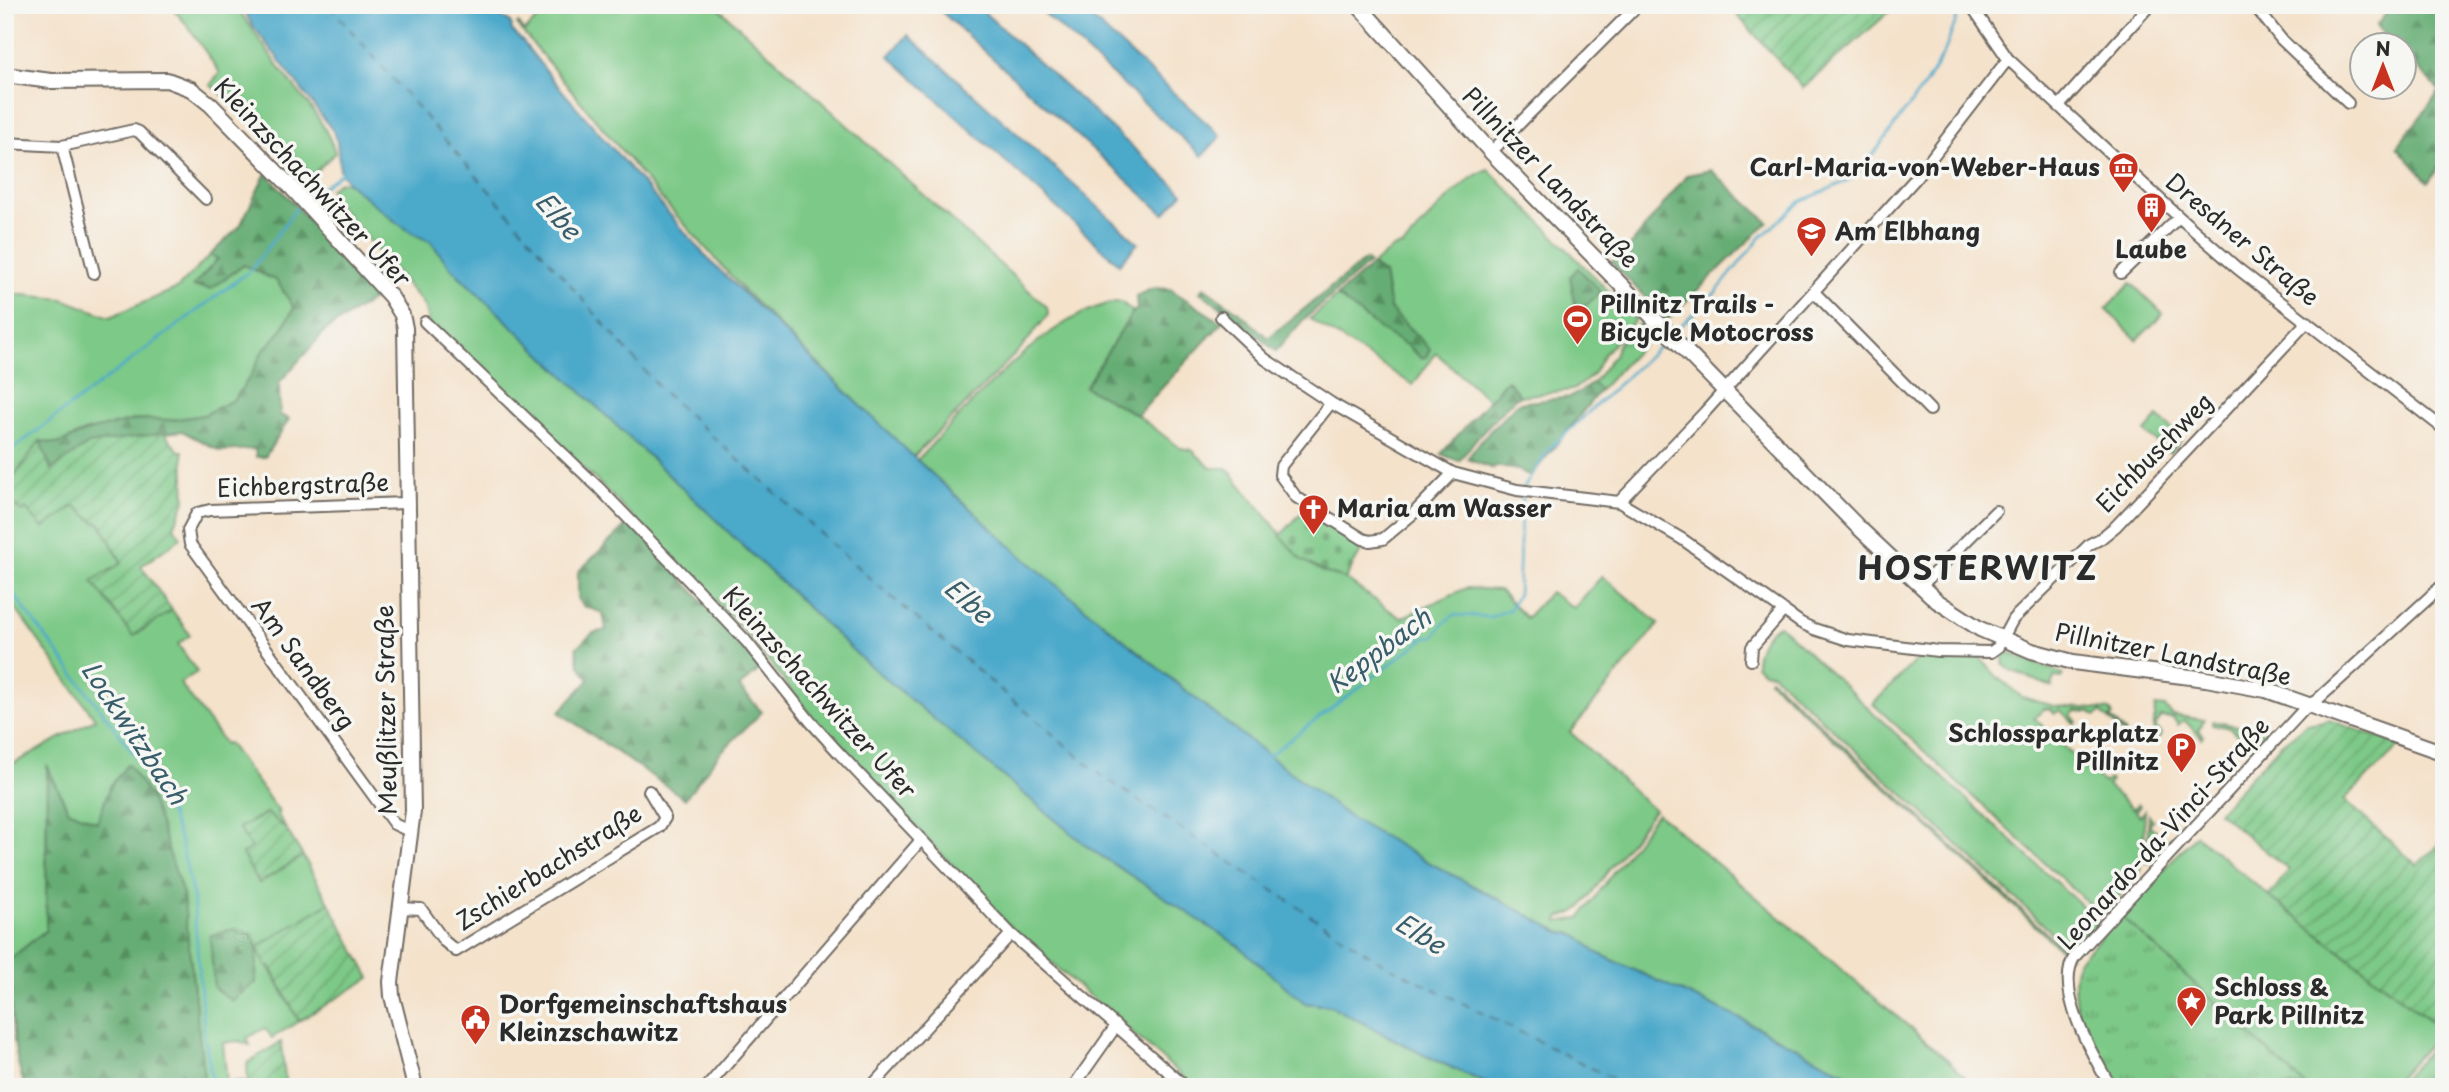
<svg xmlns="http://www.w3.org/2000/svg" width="2449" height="1092" viewBox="0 0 2449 1092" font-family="'Playpen Sans',sans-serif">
  <defs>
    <pattern id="forest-firs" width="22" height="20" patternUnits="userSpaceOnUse" patternTransform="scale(1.75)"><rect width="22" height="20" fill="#66ad74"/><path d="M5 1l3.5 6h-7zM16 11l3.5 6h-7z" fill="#548d5f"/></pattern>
    <pattern id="cemetery-stones" width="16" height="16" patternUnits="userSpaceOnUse" patternTransform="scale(1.75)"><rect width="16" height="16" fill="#7dc987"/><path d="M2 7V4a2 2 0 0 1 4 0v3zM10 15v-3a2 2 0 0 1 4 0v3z" fill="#67a36f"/></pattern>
    <pattern id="park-tufts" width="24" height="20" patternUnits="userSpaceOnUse" patternTransform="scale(1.75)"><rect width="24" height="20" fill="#7dc987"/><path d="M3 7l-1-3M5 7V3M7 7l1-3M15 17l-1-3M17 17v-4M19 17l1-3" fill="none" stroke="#67a36f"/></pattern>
    <pattern id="garden-furrows" width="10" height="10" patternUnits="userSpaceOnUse" patternTransform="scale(1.75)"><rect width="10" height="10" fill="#7dc987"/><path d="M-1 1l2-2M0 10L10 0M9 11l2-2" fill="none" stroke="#67a36f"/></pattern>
  </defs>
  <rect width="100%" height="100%" fill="#f6f6f2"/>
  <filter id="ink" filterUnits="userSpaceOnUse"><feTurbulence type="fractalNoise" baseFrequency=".0143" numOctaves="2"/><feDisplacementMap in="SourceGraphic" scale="14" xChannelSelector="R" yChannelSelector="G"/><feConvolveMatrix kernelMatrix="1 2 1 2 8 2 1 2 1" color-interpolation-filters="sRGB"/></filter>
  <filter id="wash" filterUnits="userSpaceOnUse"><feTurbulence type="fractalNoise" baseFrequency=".00686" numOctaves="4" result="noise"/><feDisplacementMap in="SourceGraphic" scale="28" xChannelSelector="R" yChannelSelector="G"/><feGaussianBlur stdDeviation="1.57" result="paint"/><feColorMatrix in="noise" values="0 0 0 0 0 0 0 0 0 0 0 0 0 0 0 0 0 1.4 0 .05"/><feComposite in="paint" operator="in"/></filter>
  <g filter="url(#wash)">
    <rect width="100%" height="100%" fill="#f4e2cb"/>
    <path fill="#7dc987" stroke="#547a59" stroke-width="2" fill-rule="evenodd" d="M 170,5 L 241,5 L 241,13 C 256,34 270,56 286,76 C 305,101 326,122 335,153 L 312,175 C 281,142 247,111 210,85 L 220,73 L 187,25 Z
      M 551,5 L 715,5 L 1047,307 L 1048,315 L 1023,346 L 913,457 L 745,292 L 660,197 L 517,25 L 518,23 L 525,31 Z
      M 1488,169 L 1636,319 L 1604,354 L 1594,373 L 1587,380 L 1572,390 L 1520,396 L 1507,380 L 1489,400 L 1436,353 L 1413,385 L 1310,319 L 1337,296 L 1408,346 L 1421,358 L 1430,349 L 1390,309 L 1384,274 L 1372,265 L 1393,248 L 1403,246 C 1423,225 1462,178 1488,169 Z
      M 339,182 L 347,182 L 396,222 L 420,237 L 430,241 L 451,268 L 862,659 L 1089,848 L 1237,945 L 1305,1003 L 1331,1006 L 1422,1054 L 1494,1087 L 1195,1087 L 1013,930 L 814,719 L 751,639 L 695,579 L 598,482 L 428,324 L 426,310 L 421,301 L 333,199 L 330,189 Z
      M 210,255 L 219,258 L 194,287 L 211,289 L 244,265 L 277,281 L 294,308 L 281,331 L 262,352 L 251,376 L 233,400 L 204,415 L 171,420 L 139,419 L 87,431 L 58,444 L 40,441 L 5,489 L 5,293 L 63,299 L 110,317 L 178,288 Z
      M 2131,283 L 2163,314 L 2137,340 L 2106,309 Z
      M 1116,302 L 1121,302 L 1133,312 L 1086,387 L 1137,415 L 1180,448 L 1192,450 L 1211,468 L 1227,468 L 1301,559 L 1324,572 L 1345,579 L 1401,618 L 1466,588 L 1499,590 L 1526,618 L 1550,592 L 1574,608 L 1602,576 L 1659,624 L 1570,732 L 1654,810 L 1581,907 L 1573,913 L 1559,917 L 1558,922 L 1580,918 L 1657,813 L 1947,1059 L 1975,1087 L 1872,1087 L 1743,1020 L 1595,952 C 1584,940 1577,932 1560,932 L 1430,863 L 1349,817 L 1207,708 L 1026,560 L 917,460 C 967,409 1044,315 1116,302 Z
      M 2158,417 L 2183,438 L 2170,453 L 2145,432 Z
      M 5,495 L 22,512 L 26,508 L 75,506 L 95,522 L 100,523 L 122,563 L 93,581 L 134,636 L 172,610 L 190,635 L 178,644 L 197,672 L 180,683 L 225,744 L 228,743 L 279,812 L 277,813 L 286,829 L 266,813 L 239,828 L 251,848 L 242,854 L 259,883 L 303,856 L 329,903 L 257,947 L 299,1021 L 272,1038 L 265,1028 L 247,1038 L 250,1045 L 239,1041 L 223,1043 L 227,1082 L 243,1081 L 243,1087 L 205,1087 L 183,895 L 150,797 L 111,785 L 97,822 L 68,810 L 47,767 L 46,930 L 9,960 L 5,768 L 95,719 L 5,594 ZM 231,929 L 252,934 L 257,947 L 256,982 L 210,936 Z
      M 1779,625 L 2100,923 L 2073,952 L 1772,673 L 1763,672 L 1756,665 C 1756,648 1764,633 1779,625 Z
      M 1923,653 L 1978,655 L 1997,677 L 2022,697 L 2054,706 L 2110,710 L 2113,716 L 2110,718 L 2126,733 L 2125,735 L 2101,712 L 2096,716 L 2090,712 L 2075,711 L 2071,715 L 2077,722 L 2075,724 L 2060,710 L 2054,714 L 2050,709 L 2044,709 L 2034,718 L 2057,739 L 2062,734 L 2065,736 L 2059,742 L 2078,759 L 2083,754 L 2085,756 L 2081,762 L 2104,783 L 2109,779 L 2111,781 L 2107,786 L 2133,809 L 2138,804 L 2140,806 L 2135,811 L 2140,816 L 2145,811 L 2141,871 L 2102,916 L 1873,704 Z
      M 2008,653 L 2063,674 L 2062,678 L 2054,677 L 2052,687 L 2010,670 L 2003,664 L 2004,656 Z
      M 1770,678 L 2070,955 L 2069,957 L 1769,680 Z
      M 2155,706 L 2165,707 L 2172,715 L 2204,720 L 2199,730 L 2204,736 L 2202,738 L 2184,720 L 2178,725 L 2173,718 L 2160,717 L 2155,727 L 2162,734 L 2157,739 L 2153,736 Z
      M 2212,721 L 2268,732 L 2269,735 L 2250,756 L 2249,755 L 2253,749 L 2243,740 L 2239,745 L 2237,744 L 2241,738 L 2230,728 L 2212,724 Z
      M 2149,815 L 2153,820 L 2149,825 L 2166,841 L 2172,836 L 2173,838 L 2150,863 L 2146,862 Z
      M 2196,835 L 2269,896 L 2438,1027 L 2444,1022 L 2444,1028 L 2389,1087 L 2307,1087 L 2121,916 Z"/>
    <path fill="url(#forest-firs)" stroke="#486c50" stroke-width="2" d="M 2393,5 L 2444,5 L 2444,161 L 2428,182 L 2397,147 L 2440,91 L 2404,54 L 2404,46 L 2395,45 L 2376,26 Z
      M 1711,170 L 1768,222 L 1667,320 L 1611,262 L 1623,255 L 1687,175 Z
      M 266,173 L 379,296 L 326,330 L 279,383 L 280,415 L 289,419 L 265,457 L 256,457 L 255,449 L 220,451 L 182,431 L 89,444 L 51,470 L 40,441 L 58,444 L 87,431 L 139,419 L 171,420 L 204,415 L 233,400 L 251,376 L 262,352 L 281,331 L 294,308 L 277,281 L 244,265 L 211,289 L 193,286 L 218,259 L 210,255 L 240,226 Z
      M 1365,260 L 1369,263 L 1303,320 L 1276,351 L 1233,316 L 1200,292 L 1204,287 L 1240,313 L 1268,338 Z
      M 1372,265 L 1384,274 L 1390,309 L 1430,349 L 1426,357 L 1421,358 L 1408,346 L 1382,331 L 1337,296 Z
      M 1578,268 L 1601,292 L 1577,313 L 1570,277 Z
      M 1154,288 L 1170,289 L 1222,323 L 1137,415 L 1085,387 L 1133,312 L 1137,309 L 1136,296 Z
      M 1507,380 L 1520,396 L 1515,398 L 1480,434 L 1459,461 L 1441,454 Z
      M 1593,383 L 1600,390 L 1531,476 L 1518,470 L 1495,466 L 1494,469 L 1467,459 L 1483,438 L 1518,403 L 1571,397 Z
      M 630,522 L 739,641 L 760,669 L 739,687 L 762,712 L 719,754 L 685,799 L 559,712 L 589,680 L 579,664 L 576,648 L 593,633 L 606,630 L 603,613 L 583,606 L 578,598 L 578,572 Z
      M 128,764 L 150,797 L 157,815 L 183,895 L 205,1087 L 25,1087 C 10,1046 11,1003 9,960 L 46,930 L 47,765 L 68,810 L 97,822 L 111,785 Z
      M 231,929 L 252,934 L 257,947 L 256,982 L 232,1001 L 214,988 L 210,936 Z"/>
    <path fill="url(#cemetery-stones)" stroke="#547a59" stroke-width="2" d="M 1306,508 L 1364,546 L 1345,579 L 1324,572 L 1301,559 L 1280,536 Z"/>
    <path fill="url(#park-tufts)" stroke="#547a59" stroke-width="2" d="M 1640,323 L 1652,335 L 1600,390 L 1593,383 L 1614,355 L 1618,344 Z
      M 2121,916 L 2307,1087 L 2116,1087 C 2094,1052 2063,1004 2078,961 Z
      M 2444,1034 L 2444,1087 L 2395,1087 Z"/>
    <path fill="url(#garden-furrows)" stroke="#547a59" stroke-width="2" d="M 1728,5 L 1897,5 L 1803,88 Z
      M 164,433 L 179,451 L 183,451 L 185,501 L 174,527 L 181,538 L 141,566 L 172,610 L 133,636 L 92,581 L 122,563 L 100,523 L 95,522 L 75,506 L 43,528 L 26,509 L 22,512 L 5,495 L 5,489 L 40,441 L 51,470 L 89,444 Z
      M 2329,720 L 2401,745 L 2344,800 L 2417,865 L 2444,840 L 2444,1022 L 2439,1027 L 2269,896 L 2289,870 L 2218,812 L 2280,745 L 2307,724 Z
      M 267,813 L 286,829 L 303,856 L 259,883 L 242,854 L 251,848 L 239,828 Z
      M 329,903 L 370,978 L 299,1021 L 270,966 L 267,967 L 257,947 Z
      M 281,1042 L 286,1087 L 243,1087 L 243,1083 L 248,1082 L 247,1063 Z"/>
    <path fill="#4ba9ca" stroke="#3b6a7a" stroke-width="2" d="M 242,5 L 495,5 L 505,20 L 508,20 L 512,26 L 511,29 L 524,43 L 554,81 L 710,261 L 917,460 L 1026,560 L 1207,708 L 1349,817 L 1430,863 L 1560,932 C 1577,933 1584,940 1595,952 L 1743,1020 L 1872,1087 L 1494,1087 L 1422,1054 L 1331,1006 L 1305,1003 L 1237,945 L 1089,848 L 862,659 L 451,268 L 430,241 L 414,234 L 396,222 L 347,182 L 340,170 L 337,142 L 333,131 L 251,23 Z
      M 934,5 L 976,5 L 1183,193 L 1164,214 Z
      M 1035,5 L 1077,5 L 1221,136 L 1202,156 Z
      M 908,35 L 1138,243 L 1119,264 L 889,56 Z"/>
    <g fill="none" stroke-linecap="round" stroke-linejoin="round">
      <path stroke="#4ba9ca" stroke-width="2.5" d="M 309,198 L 342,172
        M 1675,331 L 1717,291 L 1760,238 L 1800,202 L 1849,180 L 1861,171 L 1926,83 L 1944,53 L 1961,7
        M 5,455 L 251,270 L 298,206
        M 1523,489 L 1548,450 L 1668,338
        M 5,583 L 123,739 L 159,791 L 171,816 L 181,843 L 193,896 L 204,1032 L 213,1087
        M 1268,756 L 1426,637 L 1434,636 L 1445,622 L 1454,615 L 1491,617 L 1510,609 L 1518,594 L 1522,495
        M 2432,1087 L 2436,1082 L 2444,1081"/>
      <path stroke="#385d6b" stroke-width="2" stroke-dasharray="9 7" stroke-linecap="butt" d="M 329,5 L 661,390 L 882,589 L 1102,776 L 1379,961 L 1629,1087"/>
    </g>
  </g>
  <g filter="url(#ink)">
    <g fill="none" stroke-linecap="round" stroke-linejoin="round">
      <defs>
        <path id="street" d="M 1971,5 L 2008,59 L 2179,217 L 2237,268 L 2444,429
          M 2254,5 L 2281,39 L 2348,103
          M 2059,106 L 2150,5
          M 5,143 L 62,146 L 134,130 L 139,132 L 206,199
          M 62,146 L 94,273
          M 1491,152 L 1638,5
          M 2121,273 L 2179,217
          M 1814,292 L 1930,410
          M 1221,317 L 1265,359 L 1331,403 L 1453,473 L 1517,490 L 1619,502 L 1682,539 L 1801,623 L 1814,629 L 1848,640 L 1938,651 L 1991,652 L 1998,647 L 2013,619 L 2090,544 L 2100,539 L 2116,526 L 2307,322
          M 425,322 L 598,487 L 693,585 L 746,641 L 810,721 L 839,753 L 1011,934 L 1186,1087
          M 1331,403 L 1281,466 L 1280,475 L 1296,497 L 1363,539 L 1370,541 L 1383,539 L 1414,513 L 1453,473
          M 1619,502 L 1704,413 L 1916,178 L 2008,59
          M 406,503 L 210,510 L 197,513 L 188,530 L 190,544 L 394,824 L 411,832
          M 1921,586 L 1996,511
          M 1751,660 L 1752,647 L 1784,610
          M 400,908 L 421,909 L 444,941 L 456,951 L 659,827 L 665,818 L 649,791
          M 707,1087 L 921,840
          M 871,1087 L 1011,934
          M 1073,1087 L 1116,1026
          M 2111,1087 C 2094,1058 2053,989 2075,956 L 2308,705 L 2317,700 L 2444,584"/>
        <path id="secondary" d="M 1358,5 L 1491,152 L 1857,526 L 1937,601 L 1980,629 L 2032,651 L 2073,662 L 2206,679 L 2266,690 L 2444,753
          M 5,75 L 51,81 L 167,80 L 191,89 L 211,105 L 291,187 L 391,297 L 402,315 L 405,328 L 413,811 L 391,982 L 392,996 L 415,1087"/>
      </defs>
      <use href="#street" stroke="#716b63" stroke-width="14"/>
      <use href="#secondary" stroke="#716b63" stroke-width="18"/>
      <use href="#street" stroke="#fff" stroke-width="10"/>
      <use href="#secondary" stroke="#fff" stroke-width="14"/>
    </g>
  </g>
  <defs>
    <symbol id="museum-pin" viewBox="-11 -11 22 30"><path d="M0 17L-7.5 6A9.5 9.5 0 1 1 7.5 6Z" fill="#c8321e" stroke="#f6f6f2"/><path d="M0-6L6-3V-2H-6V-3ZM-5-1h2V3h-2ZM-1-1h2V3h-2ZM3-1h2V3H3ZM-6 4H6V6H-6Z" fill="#fff"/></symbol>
    <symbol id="building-pin" viewBox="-11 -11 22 30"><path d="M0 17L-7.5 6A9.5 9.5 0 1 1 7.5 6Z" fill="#c8321e" stroke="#f6f6f2"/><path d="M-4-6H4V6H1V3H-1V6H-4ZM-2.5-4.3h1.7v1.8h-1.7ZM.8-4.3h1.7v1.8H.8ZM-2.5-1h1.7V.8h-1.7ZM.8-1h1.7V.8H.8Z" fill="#fff"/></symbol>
    <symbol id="school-pin" viewBox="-11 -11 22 30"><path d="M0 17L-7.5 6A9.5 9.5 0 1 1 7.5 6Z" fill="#c8321e" stroke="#f6f6f2"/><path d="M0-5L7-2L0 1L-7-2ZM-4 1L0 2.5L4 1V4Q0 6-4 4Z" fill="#fff"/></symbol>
    <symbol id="stadium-pin" viewBox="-11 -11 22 30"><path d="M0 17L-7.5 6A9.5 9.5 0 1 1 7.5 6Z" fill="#c8321e" stroke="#f6f6f2"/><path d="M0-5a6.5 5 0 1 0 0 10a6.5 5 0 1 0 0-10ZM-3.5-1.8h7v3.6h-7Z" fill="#fff"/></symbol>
    <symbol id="church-pin" viewBox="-11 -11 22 30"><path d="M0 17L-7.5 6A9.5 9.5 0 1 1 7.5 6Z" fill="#c8321e" stroke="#f6f6f2"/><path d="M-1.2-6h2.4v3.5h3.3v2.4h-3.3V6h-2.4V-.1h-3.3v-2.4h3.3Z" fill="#fff"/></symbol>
    <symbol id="parking-pin" viewBox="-11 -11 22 30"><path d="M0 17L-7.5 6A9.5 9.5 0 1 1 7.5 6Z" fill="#c8321e" stroke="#f6f6f2"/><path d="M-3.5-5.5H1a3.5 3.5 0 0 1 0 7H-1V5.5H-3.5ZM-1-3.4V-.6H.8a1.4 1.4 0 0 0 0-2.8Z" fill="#fff"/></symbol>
    <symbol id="sight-pin" viewBox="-11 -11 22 30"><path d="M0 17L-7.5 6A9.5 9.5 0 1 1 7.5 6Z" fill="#c8321e" stroke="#f6f6f2"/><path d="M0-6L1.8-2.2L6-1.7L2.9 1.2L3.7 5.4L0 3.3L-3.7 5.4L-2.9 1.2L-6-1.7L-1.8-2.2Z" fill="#fff"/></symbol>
    <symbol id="civic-pin" viewBox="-11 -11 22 30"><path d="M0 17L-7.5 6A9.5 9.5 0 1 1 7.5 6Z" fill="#c8321e" stroke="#f6f6f2"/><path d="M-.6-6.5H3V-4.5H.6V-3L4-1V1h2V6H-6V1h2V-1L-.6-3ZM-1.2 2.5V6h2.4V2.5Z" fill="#fff"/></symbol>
  </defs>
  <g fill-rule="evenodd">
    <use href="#museum-pin" x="2106" y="150" width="35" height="47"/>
    <use href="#building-pin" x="2134" y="190" width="35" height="47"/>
    <use href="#school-pin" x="1794" y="214" width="35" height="47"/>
    <use href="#stadium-pin" x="1560" y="302" width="35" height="47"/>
    <use href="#church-pin" x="1296" y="492" width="35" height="47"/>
    <use href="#parking-pin" x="2164" y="730" width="35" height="47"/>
    <use href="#sight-pin" x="2174" y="984" width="35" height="47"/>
    <use href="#civic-pin" x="458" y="1002" width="35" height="47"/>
  </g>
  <g text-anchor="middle" stroke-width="7" stroke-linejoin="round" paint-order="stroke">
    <g font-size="24" font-weight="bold" fill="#2b2b2b" stroke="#f6f6f2" text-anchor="start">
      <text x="2100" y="176" text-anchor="end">Carl-Maria-von-Weber-Haus</text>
      <text x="1835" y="240">Am Elbhang</text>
      <text x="2151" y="258" text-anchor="middle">Laube</text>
      <text x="1600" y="313">Pillnitz Trails -<tspan x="1600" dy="28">Bicycle Motocross</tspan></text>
      <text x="1337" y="517">Maria am Wasser</text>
      <text x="2159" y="742" text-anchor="end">Schlossparkplatz<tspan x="2159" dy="28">Pillnitz</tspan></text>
      <text x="2214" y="996">Schloss &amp;<tspan x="2214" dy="28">Park Pillnitz</tspan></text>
      <text x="499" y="1013">Dorfgemeinschaftshaus<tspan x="499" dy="28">Kleinzschawitz</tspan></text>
    </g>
    <g font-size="24" fill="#2b2b2b" stroke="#f6f6f2">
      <text transform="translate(1550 178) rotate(46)" y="8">Pillnitzer Landstraße</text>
      <text transform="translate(312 183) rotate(47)" y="8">Kleinzschachwitzer Ufer</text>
      <text transform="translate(2242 240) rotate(40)" y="8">Dresdner Straße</text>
      <text transform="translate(2155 453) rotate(-46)" y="8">Eichbuschweg</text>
      <text transform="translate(303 486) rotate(-2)" y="8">Eichbergstraße</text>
      <text transform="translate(2173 655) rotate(11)" y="8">Pillnitzer Landstraße</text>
      <text transform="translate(303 664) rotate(54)" y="8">Am Sandberg</text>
      <text transform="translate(819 693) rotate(48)" y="8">Kleinzschachwitzer Ufer</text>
      <text transform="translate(387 710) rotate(-91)" y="8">Meußlitzer Straße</text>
      <text transform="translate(2164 834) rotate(-48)" y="8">Leonardo-da-Vinci-Straße</text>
      <text transform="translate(549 868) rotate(-32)" y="8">Zschierbachstraße</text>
    </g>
    <g font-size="26" font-style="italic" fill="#385d6b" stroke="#f6f6f2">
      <text transform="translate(558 216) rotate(48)" y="9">Elbe</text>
      <text transform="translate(968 601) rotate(41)" y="9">Elbe</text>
      <text transform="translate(1379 651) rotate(-37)" y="9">Keppbach</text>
      <text transform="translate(134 733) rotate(56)" y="9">Lockwitzbach</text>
      <text transform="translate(1420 934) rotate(31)" y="9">Elbe</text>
    </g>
    <g font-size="32" font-weight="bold" letter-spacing="2" fill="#2b2b2b" stroke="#f6f6f2">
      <text x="1978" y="580">HOSTERWITZ</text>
    </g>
  </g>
  <rect width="2449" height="1092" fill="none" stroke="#f6f6f2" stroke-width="28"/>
  <g transform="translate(2383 66)"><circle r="33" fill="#f6f6f2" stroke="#a5a5a2" stroke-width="2"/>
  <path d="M0-5L12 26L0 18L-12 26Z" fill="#c8321e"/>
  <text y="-10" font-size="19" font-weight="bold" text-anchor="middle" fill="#2b2b2b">N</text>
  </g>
</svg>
